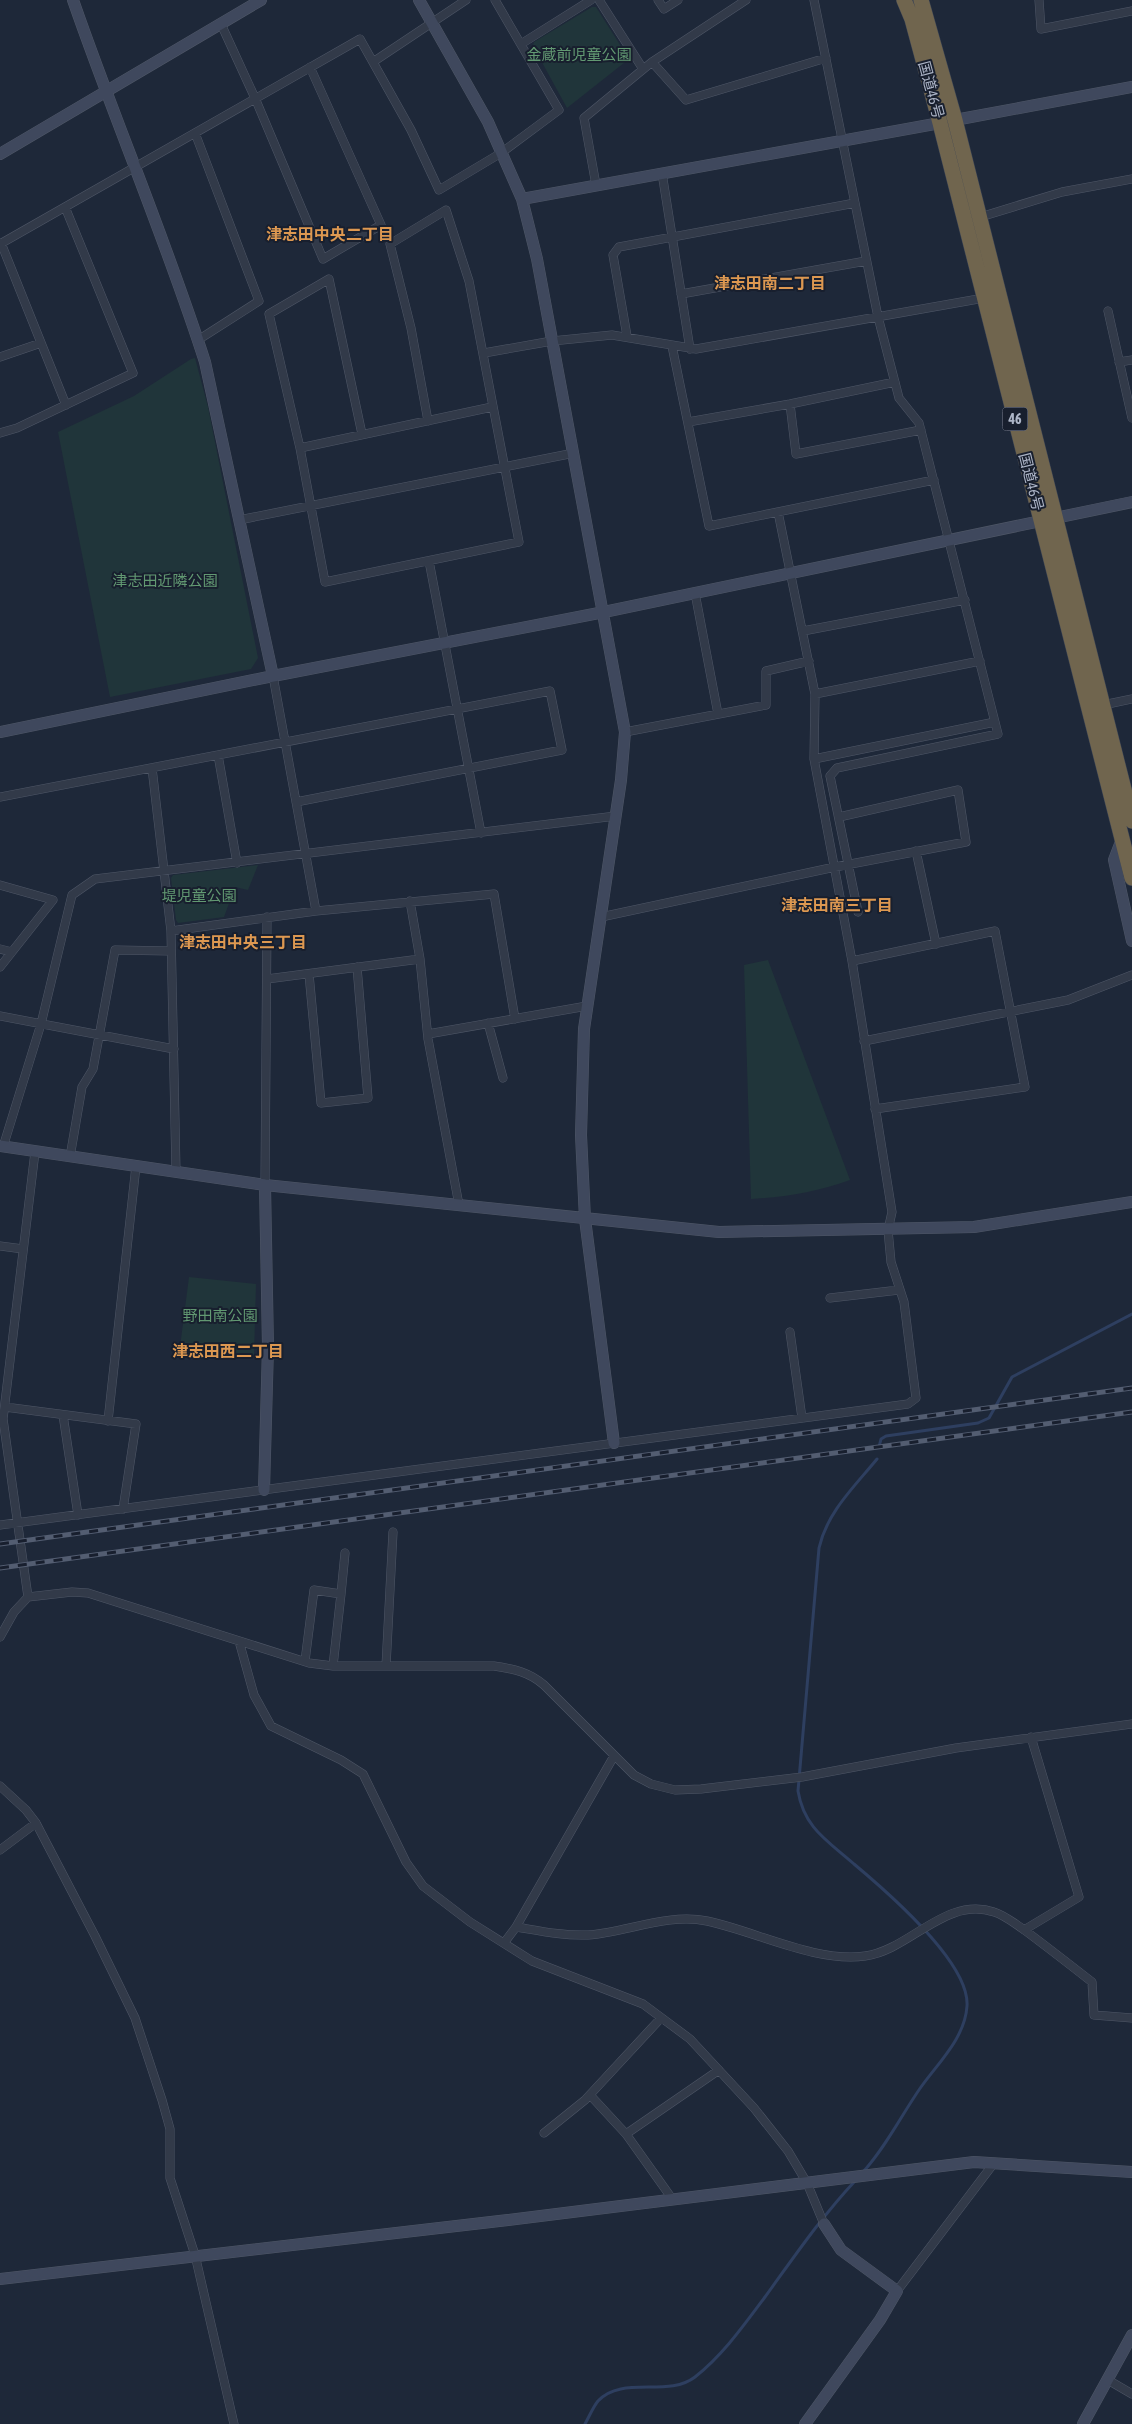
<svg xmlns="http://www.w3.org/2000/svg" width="1132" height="2424" viewBox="0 0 1132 2424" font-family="'Asap Condensed','Noto Sans JP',sans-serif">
  <rect width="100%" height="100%" fill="#1e2839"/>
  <path fill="#20353a" d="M 592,7 L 596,7 L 629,59 L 567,108 L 533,46 L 534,42 Z
    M 195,358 L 208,407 L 258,658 L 251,669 L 110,697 L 58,432 L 134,396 L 191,359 Z
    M 258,865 L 248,890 L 235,887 L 224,917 L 178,923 L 176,920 L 171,878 L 173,875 Z
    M 768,960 L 850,1180 C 817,1192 786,1197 751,1199 L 744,965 Z
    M 189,1277 L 256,1284 L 254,1356 L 180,1347 Z"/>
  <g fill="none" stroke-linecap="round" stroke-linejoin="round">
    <path stroke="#2e3f60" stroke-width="3" d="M 879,1447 L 881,1439 L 886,1436 L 978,1423 L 989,1418 L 1012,1377 L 1132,1314
      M 863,2172 C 886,2147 902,2114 921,2087 C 938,2063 965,2038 967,2006 C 970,1962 885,1890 854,1864 C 828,1841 804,1828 798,1791 L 819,1548 C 827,1512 855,1486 877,1459
      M 585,2424 C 589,2417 593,2407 598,2401 C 622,2375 668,2398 695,2377 C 723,2355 744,2325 765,2297 C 794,2257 822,2216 856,2180"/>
    <defs>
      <path id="street" d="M 599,0 L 643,69
        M 658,0 L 664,9 L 678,0
        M 814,0 L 878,317 L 899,398 L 919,423 L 998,734 L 837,768 L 830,776 L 858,912
        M 1039,0 L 1041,29 L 1132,11
        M 221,24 L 255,98 L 323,259 L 381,225 L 310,67
        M 521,44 L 591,0
        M 373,62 L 466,0
        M 652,62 L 686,100 L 826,58
        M 195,133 L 259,301 L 198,340
        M 662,173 L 690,349
        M 596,185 L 584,118 L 652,62 L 746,0
        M 977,218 L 1062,192 L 1132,179
        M 1,243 L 66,405
        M 0,244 L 360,39 L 411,130 L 439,190 L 501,153 L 559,110 L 495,0
        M 681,294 L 866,261
        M 1108,311 L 1132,418
        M 627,336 L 613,255 L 619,247 L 855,203
        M 672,346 L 709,526 L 934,480
        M 484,353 L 552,341 L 612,335 L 696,349 L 984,298
        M 0,357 L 41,343
        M 1119,362 L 1132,360
        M 790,404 L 796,454 L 921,430
        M 688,422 L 790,404 L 895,382
        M 0,433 L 17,428 L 133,373 L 65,207
        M 362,434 L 329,279 L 269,314 L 300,448 L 325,582 L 519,542 L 469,281 L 446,210 L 390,244 L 411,328 L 428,421
        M 300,448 L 492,407
        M 239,520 L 574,453
        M 429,561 L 481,833
        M 695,593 L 718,714
        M 803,631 L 965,600
        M 273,676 L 316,911
        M 815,694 L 980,661
        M 1103,705 L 1132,699
        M 625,732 L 766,705 L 766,671 L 809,661
        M 218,755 L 237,863
        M 814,759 L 995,722
        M 152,768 L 171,931 L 176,1171
        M 0,797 L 550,691 L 562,750 L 296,802
        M 916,851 L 936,944
        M 0,885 L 53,900 L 0,967
        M 410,901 L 420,959 L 428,1039 L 459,1205
        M 601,917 L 835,867 L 966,842 L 958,790 L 839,817
        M 171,931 L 316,911 L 494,894 L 515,1019
        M 0,949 L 12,952
        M 852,961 L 995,931 L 1025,1087 L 875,1109
        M 309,974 L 321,1103 L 368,1098 L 357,967
        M 267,979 L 420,959
        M 0,1016 L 174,1049
        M 488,1023 L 503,1078
        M 428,1034 L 587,1006
        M 864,1041 L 1068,1000 L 1132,975
        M 3,1147 L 41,1024 L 72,895 L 95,879 L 616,816
        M 70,1157 L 82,1087 L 93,1069 L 115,950 L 171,951
        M 265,1185 L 267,917
        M 0,1246 L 23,1249
        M 830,1298 L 899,1290
        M 790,1332 L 802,1418
        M 5,1407 L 136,1424 L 123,1509
        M 63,1415 L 78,1515
        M 108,1421 L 136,1166
        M 0,1525 L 908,1404 L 916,1398 L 904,1302 L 891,1262 L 888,1230 L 892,1212 L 852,961 L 814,759 L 815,694 L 778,512
        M 28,1597 L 3,1419 L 35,1152
        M 0,1637 L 14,1612 L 28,1597 L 72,1592 L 88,1593 L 309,1663 L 333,1666 L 494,1666 C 514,1669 529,1672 544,1685 L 634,1775 L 651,1784 L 675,1790 L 701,1789 L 802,1777 L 956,1748 L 1132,1724
        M 239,1641 L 254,1695 L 271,1726 L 341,1760 L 363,1774 L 406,1862 L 423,1886 L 470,1922 L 532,1961 L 643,2004 L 690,2039 L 754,2108 L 788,2151 L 807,2183 L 824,2224
        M 305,1661 L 314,1590 L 341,1594 L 345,1553
        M 333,1666 L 341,1594
        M 386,1666 L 393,1532
        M 0,1786 L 26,1810 L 36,1823 L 95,1936 L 135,2018 L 162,2100 L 170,2129 L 170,2178 L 195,2255 L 234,2424
        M 0,1850 L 36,1823
        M 516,1927 C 540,1931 563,1936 588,1935 C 627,1932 668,1913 707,1921 C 755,1931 816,1963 865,1956 C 910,1950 945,1896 994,1912 C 1004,1915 1014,1923 1023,1929 C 1046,1946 1069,1964 1092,1982 L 1094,2015 L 1132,2018
        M 1024,1930 L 1079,1897 L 1031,1737
        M 504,1943 L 516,1927 L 614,1756
        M 590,2095 L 626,2134 L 673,2200
        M 544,2133 L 585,2100 L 661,2018
        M 626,2134 L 719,2070
        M 897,2291 L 994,2163
        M 1108,2380 L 1132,2394"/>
      <path id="secondary" d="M 73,0 C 115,121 166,240 205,362 L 273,676
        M 419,0 L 488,122 L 522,199 L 537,259 L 625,732 L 621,780 L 584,1029 L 581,1135 L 585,1219 L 614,1443
        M 955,120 L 1132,87
        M 0,154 L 261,0
        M 522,199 L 940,123
        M 0,732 L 273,676 L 604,612 L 1132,502
        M 1122,839 L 1114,860 L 1132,941
        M 0,1146 L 265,1185 L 719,1232 L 974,1227 L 1132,1202
        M 264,1490 L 268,1347 L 265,1185
        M 0,2279 L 508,2220 L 974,2162 L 1132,2172
        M 805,2424 L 880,2320 L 897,2291 L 841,2250 L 824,2224
        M 1083,2424 L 1132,2335"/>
      <path id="highway" d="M 904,0 L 912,19 L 940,123 L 1132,878
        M 921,0 L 955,120 L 1132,821"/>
    </defs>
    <use href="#street" stroke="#4f5767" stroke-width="9"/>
    <use href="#secondary" stroke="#4f5767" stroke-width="12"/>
    <use href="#highway" stroke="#3c4454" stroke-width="16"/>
    <use href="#street" stroke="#323a49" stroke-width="8"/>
    <use href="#secondary" stroke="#3f485d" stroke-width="11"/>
    <use href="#highway" stroke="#70654e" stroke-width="15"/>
    <defs>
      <path id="rail" d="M 0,1544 L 1132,1388
        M 0,1568 L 1132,1412"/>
    </defs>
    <use href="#rail" stroke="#535d71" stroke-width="5"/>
    <use href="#rail" stroke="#181f2e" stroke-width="3" stroke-dasharray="9" stroke-linecap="butt"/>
  </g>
  <g text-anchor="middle" stroke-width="4" stroke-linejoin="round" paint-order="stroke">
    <rect fill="#181f2e" stroke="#808798" stroke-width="1" x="1002.5" y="407.5" width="25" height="23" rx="4"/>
    <g font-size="14" font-weight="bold" fill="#acb4c6">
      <text x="1015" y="424">46</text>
    </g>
    <g font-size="15" fill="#629972" stroke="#181f2e">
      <text x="579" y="60">金蔵前児童公園</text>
      <text x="165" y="586">津志田近隣公園</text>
      <text x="199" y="901">堤児童公園</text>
      <text x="220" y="1321">野田南公園</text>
    </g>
    <g font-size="15" fill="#acb4c6" stroke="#181f2e">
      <text transform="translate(931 90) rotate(75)" y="5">国道46号</text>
      <text transform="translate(1031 482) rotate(76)" y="5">国道46号</text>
    </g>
    <g font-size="16" font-weight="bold" fill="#dd9851" stroke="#181f2e">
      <text x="330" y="240">津志田中央二丁目</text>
      <text x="770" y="289">津志田南二丁目</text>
      <text x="837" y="911">津志田南三丁目</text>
      <text x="243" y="948">津志田中央三丁目</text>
      <text x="228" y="1357">津志田西二丁目</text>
    </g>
  </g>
</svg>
